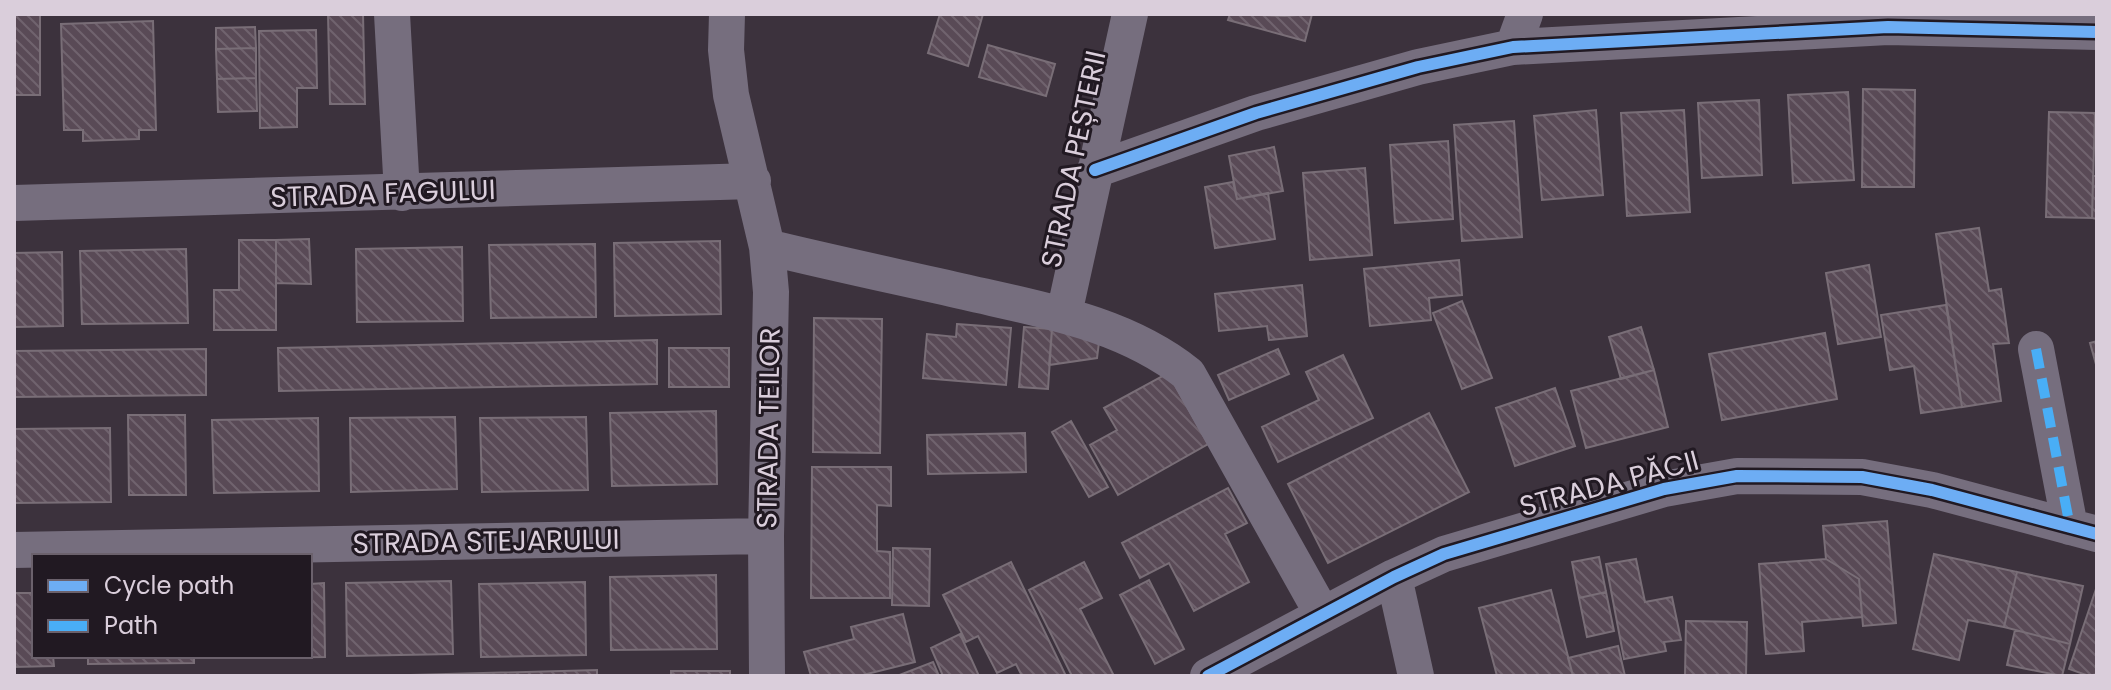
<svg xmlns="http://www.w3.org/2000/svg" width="2111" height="690" viewBox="0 0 2111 690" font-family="Poppins,sans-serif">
  <defs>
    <pattern id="building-back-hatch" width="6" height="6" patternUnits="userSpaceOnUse" patternTransform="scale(2)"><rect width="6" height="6" fill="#594a56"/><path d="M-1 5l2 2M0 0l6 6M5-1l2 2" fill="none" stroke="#70636e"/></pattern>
  </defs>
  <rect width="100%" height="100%" fill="#3c323d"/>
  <path fill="url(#building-back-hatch)" stroke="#796e77" stroke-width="2" d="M 14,14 L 40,14 L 40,95 L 14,95 Z
    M 328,14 L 363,14 L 365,104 L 330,104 Z
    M 940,14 L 983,14 L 968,66 L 928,53 Z
    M 1230,14 L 1285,16 L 1312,14 L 1305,41 L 1228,20 Z
    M 153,21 L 156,130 L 139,130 L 139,139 L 83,141 L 83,130 L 64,130 L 61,24 Z
    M 255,27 L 256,48 L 216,49 L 216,28 Z
    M 316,30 L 317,88 L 297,88 L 297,127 L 260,128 L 259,31 Z
    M 988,45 L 1055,64 L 1046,96 L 979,77 Z
    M 256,48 L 256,78 L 217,79 L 216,49 Z
    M 256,78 L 257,111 L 218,112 L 217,79 Z
    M 1863,89 L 1915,90 L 1914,187 L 1862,187 Z
    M 1848,92 L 1854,180 L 1793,183 L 1788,95 Z
    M 1759,100 L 1762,175 L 1702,178 L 1698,103 Z
    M 1596,110 L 1603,195 L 1542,200 L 1534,116 Z
    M 1684,110 L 1690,212 L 1627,216 L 1621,113 Z
    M 2049,112 L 2095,113 L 2092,218 L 2046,217 Z
    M 1514,121 L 1522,237 L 1462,241 L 1454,125 Z
    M 1448,141 L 1453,219 L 1395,223 L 1390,145 Z
    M 1274,147 L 1283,191 L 1237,199 L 1229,156 Z
    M 1365,168 L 1372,255 L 1310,260 L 1303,173 Z
    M 2093,176 L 2097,176 L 2097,219 L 2092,218 Z
    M 1233,182 L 1237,199 L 1268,193 L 1275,239 L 1215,248 L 1205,187 Z
    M 1979,228 L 1989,291 L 2001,289 L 2009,343 L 1993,344 L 2001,401 L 1962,407 L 1936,234 Z
    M 309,239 L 311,284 L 276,283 L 276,240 Z
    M 239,240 L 276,240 L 276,330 L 214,330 L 214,290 L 239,290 Z
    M 720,241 L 721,314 L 615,316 L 614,243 Z
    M 595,244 L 596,317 L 491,318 L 489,245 Z
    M 462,247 L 463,321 L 357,322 L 356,249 Z
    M 186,249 L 188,323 L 82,324 L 80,251 Z
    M 62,252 L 63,326 L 14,327 L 14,253 Z
    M 1459,260 L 1462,295 L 1429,298 L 1431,320 L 1370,326 L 1364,269 Z
    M 1869,265 L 1881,337 L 1838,344 L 1826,273 Z
    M 1302,285 L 1307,336 L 1269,340 L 1267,326 L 1219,331 L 1215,294 Z
    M 1462,301 L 1492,378 L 1462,389 L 1433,313 Z
    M 1946,305 L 1962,407 L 1921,413 L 1914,366 L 1890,370 L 1881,315 Z
    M 814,318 L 882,319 L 880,453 L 813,452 Z
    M 957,324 L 1011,328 L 1006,385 L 923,378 L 927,334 L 956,337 Z
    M 1024,327 L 1052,329 L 1048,389 L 1019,387 Z
    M 1641,327 L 1654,370 L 1621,379 L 1609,337 Z
    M 1052,329 L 1099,342 L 1097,358 L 1049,365 Z
    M 1825,333 L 1837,399 L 1722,420 L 1709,354 Z
    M 657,340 L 657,384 L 279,391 L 278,348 Z
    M 2097,341 L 2097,368 L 2090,343 Z
    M 669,348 L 729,348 L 729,387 L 669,387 Z
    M 206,349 L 206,395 L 14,397 L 14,351 Z
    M 1278,349 L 1289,374 L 1229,400 L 1218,375 Z
    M 1343,355 L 1373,418 L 1278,462 L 1262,427 L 1319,400 L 1306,372 Z
    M 1654,370 L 1668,427 L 1586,448 L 1571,391 Z
    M 1168,373 L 1208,444 L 1118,495 L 1090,445 L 1117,430 L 1104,408 Z
    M 1555,388 L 1575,446 L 1515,466 L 1496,408 Z
    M 1555,388 L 1575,446 L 1515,466 L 1496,408 Z
    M 716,411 L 717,484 L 612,486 L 610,413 Z
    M 1429,413 L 1469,492 L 1328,563 L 1288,484 Z
    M 128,415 L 185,415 L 186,495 L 129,495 Z
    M 455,417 L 457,489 L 351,492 L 350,418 Z
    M 586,417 L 588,490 L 482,492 L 480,418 Z
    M 318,418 L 319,491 L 214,493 L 212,420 Z
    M 1071,421 L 1108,487 L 1089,497 L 1052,432 Z
    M 110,428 L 111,502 L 14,503 L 14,429 Z
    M 1025,433 L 1026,472 L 928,474 L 927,435 Z
    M 812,467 L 891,467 L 891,506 L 877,505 L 877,551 L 890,552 L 890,598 L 811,598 Z
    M 1228,488 L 1247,523 L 1225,534 L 1249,582 L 1194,611 L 1169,563 L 1140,578 L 1122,543 Z
    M 1887,521 L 1896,623 L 1863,626 L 1859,579 L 1826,559 L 1823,526 Z
    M 893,548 L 930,549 L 929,606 L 892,605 Z
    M 1934,554 L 2017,572 L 2004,627 L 1968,620 L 1959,660 L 1913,649 Z
    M 1599,557 L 1606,592 L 1579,598 L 1572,562 Z
    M 1636,559 L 1645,602 L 1672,597 L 1681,640 L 1664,642 L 1666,651 L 1624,659 L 1606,564 Z
    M 1826,559 L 1859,579 L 1862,617 L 1802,622 L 1804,651 L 1766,654 L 1759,564 Z
    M 1011,562 L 1066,676 L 1022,676 L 1016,664 L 997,673 L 978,636 L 966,642 L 943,595 Z
    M 1084,562 L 1102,598 L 1080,609 L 1114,676 L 1072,676 L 1029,590 Z
    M 2017,572 L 2083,586 L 2070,644 L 2004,627 Z
    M 716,575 L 717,649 L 611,650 L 610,577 Z
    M 1149,580 L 1184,649 L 1155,664 L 1120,595 Z
    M 451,581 L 453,654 L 347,656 L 346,583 Z
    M 585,582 L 586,655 L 481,657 L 479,584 Z
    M 324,583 L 325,657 L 220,658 L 220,656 L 310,656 L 310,584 Z
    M 2097,586 L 2097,674 L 2089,676 L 2069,669 Z
    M 1551,590 L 1573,676 L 1497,676 L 1479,608 Z
    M 1606,592 L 1614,631 L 1587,637 L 1579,598 Z
    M 14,593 L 34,593 L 34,656 L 53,656 L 54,666 L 14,667 Z
    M 903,614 L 915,662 L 859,676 L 811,676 L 804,652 L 854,639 L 851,627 Z
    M 1686,621 L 1747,622 L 1746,676 L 1685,676 Z
    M 2015,630 L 2070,644 L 2062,676 L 2007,665 Z
    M 960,634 L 979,676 L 943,676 L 931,648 Z
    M 1618,646 L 1625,676 L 1573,676 L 1568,658 Z
    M 88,656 L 194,656 L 194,663 L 88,664 Z
    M 933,662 L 939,676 L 897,676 Z
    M 597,670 L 597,676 L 374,676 Z
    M 671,671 L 730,671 L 730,676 L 671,676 Z"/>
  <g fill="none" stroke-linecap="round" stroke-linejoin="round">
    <path stroke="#766e7e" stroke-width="36" d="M 392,14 L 402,193
      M 727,14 L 726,50 L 731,95 L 767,247 L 771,292 L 766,536 L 767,676
      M 1513,47 L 1525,14
      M 1095,170 L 1256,113 L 1418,67 L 1513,47 L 1888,27 L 2097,32
      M 14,203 L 753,181
      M 767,247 C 832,263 899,277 965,292 C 1043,310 1124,323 1188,374 L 1323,615
      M 1064,314 L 1130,14
      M 2036,349 L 2070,527
      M 14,550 L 766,536
      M 1394,577 L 1416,676
      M 1208,676 L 1394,577 L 1444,554 L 1664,489 L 1737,476 L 1862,477 L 1932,490 L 2097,534"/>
    <path stroke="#49aef6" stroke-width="10" stroke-dasharray="20 10" stroke-linecap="butt" d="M 2036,349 L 2070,527"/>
    <defs>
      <path id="cycleway" d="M 1095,170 L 1256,113 L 1418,67 L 1513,47 L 1888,27 L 2097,32
        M 1208,676 L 1394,577 L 1444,554 L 1664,489 L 1737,476 L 1862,477 L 1932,490 L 2097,534"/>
    </defs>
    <use href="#cycleway" stroke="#211922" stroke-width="17"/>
    <use href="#cycleway" stroke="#6dadf4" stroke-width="12"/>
  </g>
  <g text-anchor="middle" stroke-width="6" stroke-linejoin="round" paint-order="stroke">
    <g font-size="28" fill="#dacedb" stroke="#211922">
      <text transform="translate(1073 159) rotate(-78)" y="10">STRADA PEȘTERII</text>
      <text transform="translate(383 193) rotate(-2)" y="10">STRADA FAGULUI</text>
      <text transform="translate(768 428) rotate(-89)" y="10">STRADA TEILOR</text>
      <text transform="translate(1609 483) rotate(-15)" y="10">STRADA PĂCII</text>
      <text transform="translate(486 541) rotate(-1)" y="10">STRADA STEJARULUI</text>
    </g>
  </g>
  <rect width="2111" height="690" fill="none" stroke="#dacedb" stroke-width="32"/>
  <rect x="32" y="554" width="280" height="104" fill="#211922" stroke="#6b616c" stroke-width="2"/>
  <rect x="48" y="580" width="40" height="12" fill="#6dadf4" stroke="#6b616c" stroke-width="2"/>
  <text x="104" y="594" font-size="24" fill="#dacedb">Cycle path</text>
  <rect x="48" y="620" width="40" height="12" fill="#49aef6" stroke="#6b616c" stroke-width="2"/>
  <text x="104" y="634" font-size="24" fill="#dacedb">Path</text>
</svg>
